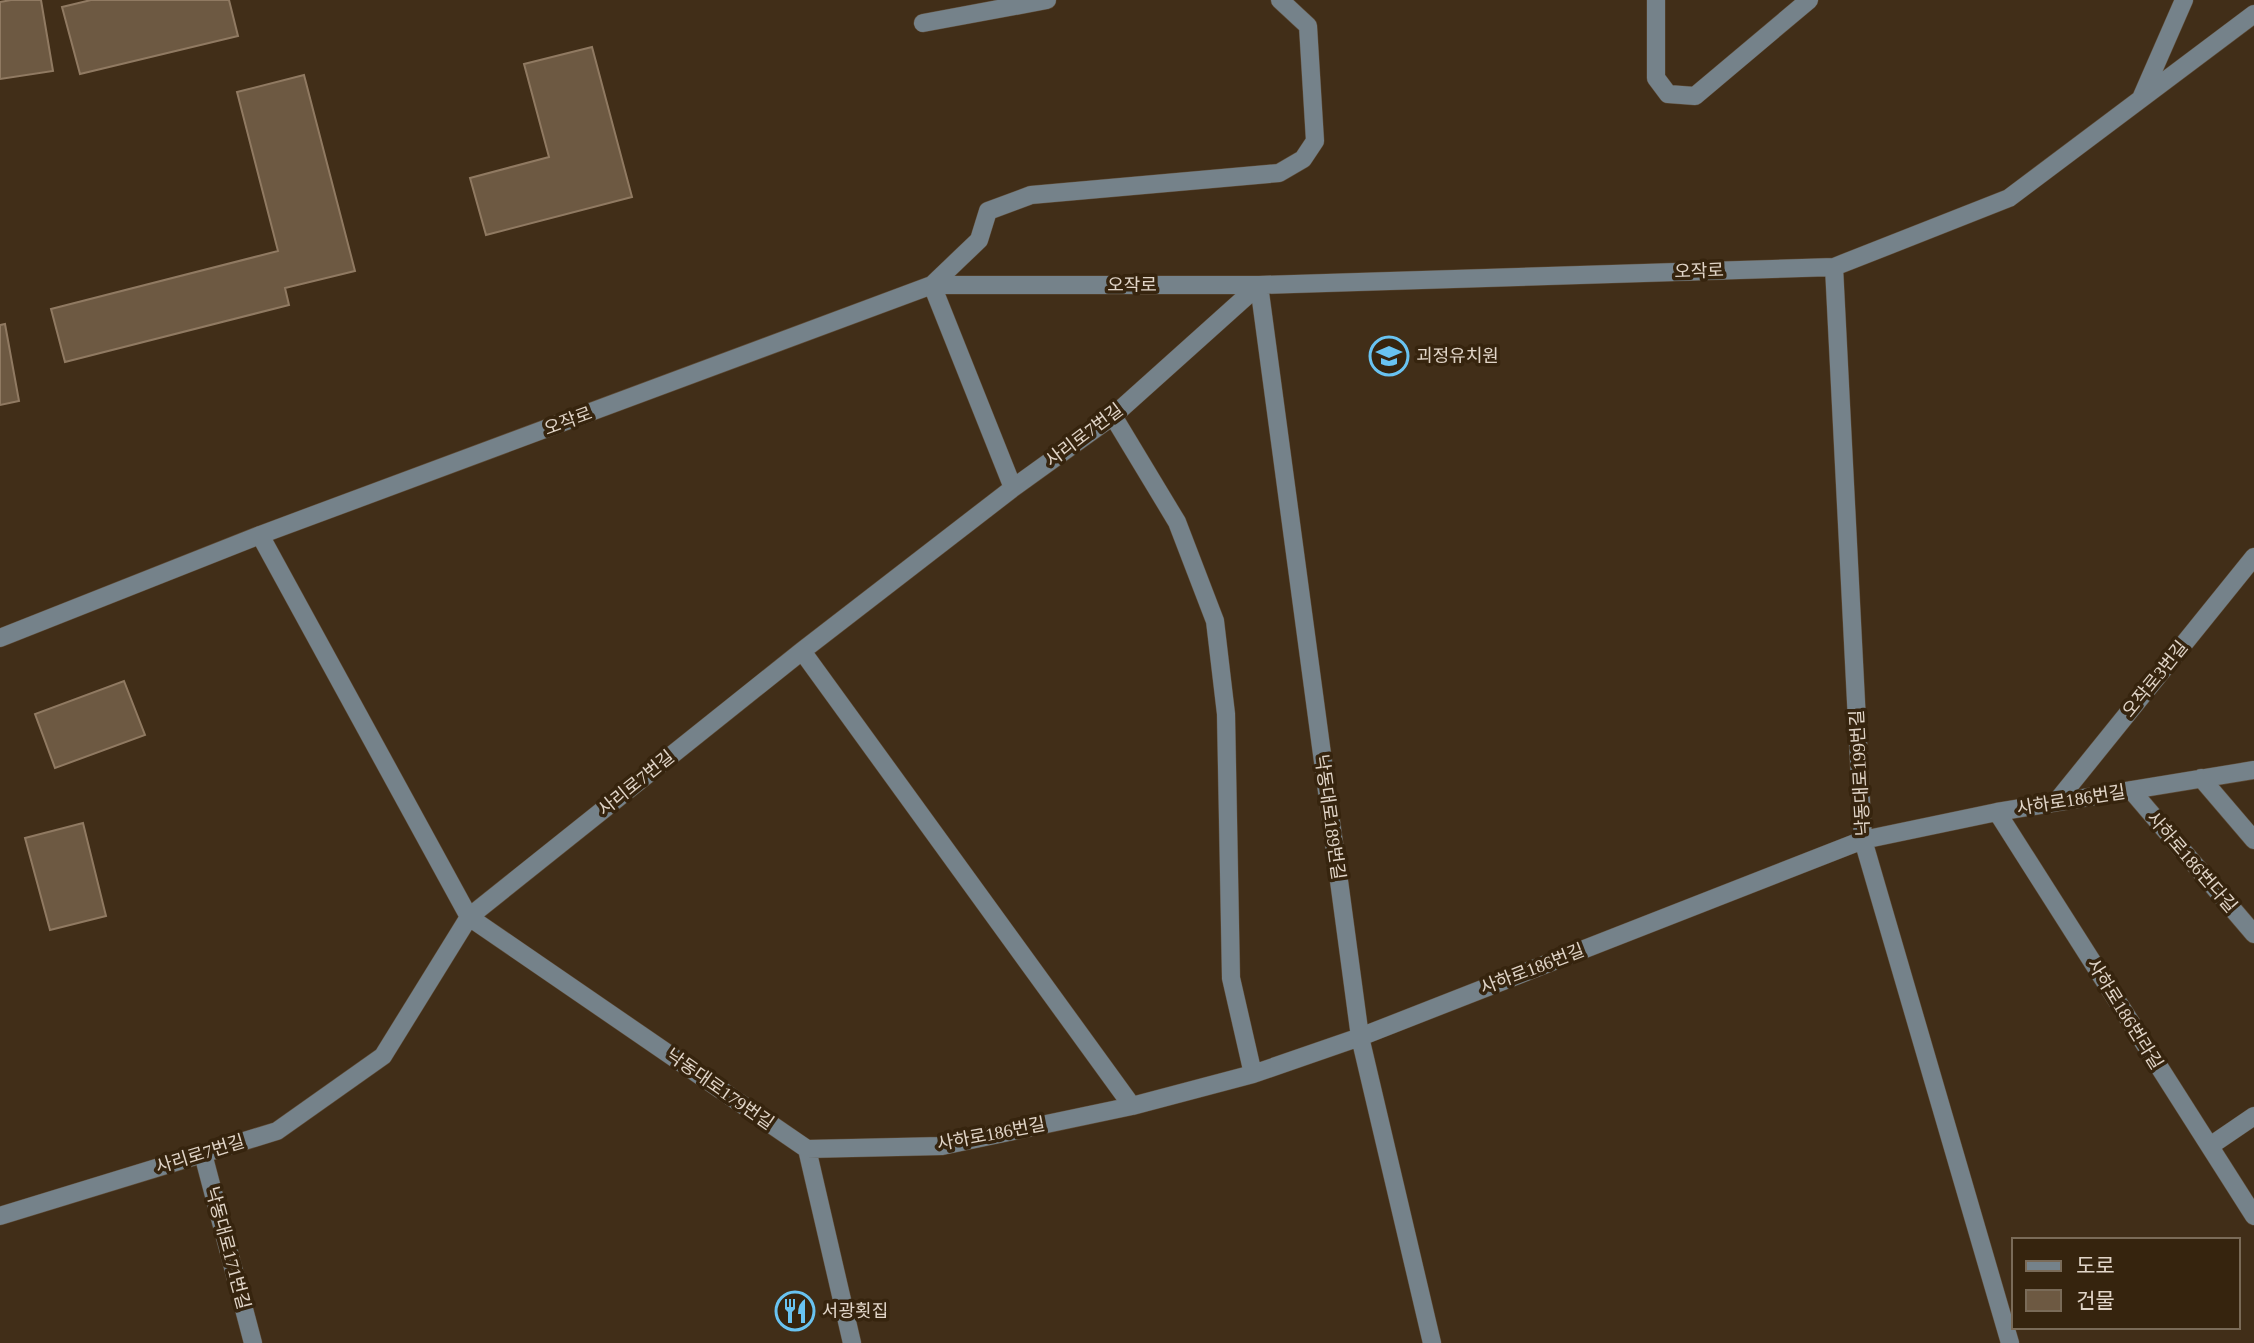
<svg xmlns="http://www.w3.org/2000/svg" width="2254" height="1343" viewBox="0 0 2254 1343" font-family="'Times New Roman','Noto Sans KR',serif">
  <rect width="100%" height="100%" fill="#412e18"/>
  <path fill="#6d5942" stroke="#907a62" stroke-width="2" d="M 11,0 L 41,0 L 53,71 L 0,79 L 0,2 Z
    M 91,0 L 229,0 L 238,36 L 80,74 L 62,7 Z
    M 592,47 L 632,197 L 486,235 L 470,178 L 549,157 L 524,64 Z
    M 304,75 L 355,271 L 285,288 L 289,305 L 65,362 L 51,309 L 278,251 L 237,92 Z
    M 5,324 L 19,401 L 0,405 L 0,325 Z
    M 124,681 L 145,735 L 55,768 L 35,714 Z
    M 83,823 L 106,916 L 50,930 L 25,838 Z"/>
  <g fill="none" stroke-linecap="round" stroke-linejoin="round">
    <defs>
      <path id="minor" d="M 1656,0 L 1656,78 L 1668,94 L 1695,96 L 1809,0
        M 923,23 L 1047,0
        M 2142,96 L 2184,0
        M 1834,267 L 1863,840 L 2010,1343
        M 1259,285 L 1360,1037 L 1432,1343
        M 1113,416 L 1177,522 L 1215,621 L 1226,714 L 1231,978 L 1253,1074
        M 1013,488 L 932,285 L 979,240 L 988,211 L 1031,195 L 1279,173 L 1303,159 L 1315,141 L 1308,26 L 1280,0
        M 260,535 L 469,917 L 807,1149 L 852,1343
        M 0,638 L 260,535 L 932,285 L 1259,285 L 1834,267 L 2009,198 L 2254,14
        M 802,651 L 1132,1106
        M 2201,778 L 2254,840
        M 2131,790 L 2254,934
        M 2057,801 L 2254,557
        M 1997,812 L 2254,1216
        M 2210,1146 L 2254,1116
        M 807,1149 L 942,1146 L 1132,1106 L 1253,1074 L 1360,1037 L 1863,840 L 1997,812 L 2254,770
        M 203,1154 L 253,1343
        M 0,1216 L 277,1131 L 383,1056 L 469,917 L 802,651 L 1013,488 L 1113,416 L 1259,285"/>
    </defs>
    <use href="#minor" stroke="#5e4c38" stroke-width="19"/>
    <use href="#minor" stroke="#75828a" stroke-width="18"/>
  </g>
  <defs>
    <symbol id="school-ring" viewBox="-11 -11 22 22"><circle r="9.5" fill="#36240e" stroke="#69c3f1" stroke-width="1.5"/><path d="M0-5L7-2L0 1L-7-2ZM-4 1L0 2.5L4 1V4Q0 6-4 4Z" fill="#69c3f1"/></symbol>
    <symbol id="restaurant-ring" viewBox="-11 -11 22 22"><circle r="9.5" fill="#36240e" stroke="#69c3f1" stroke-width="1.5"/><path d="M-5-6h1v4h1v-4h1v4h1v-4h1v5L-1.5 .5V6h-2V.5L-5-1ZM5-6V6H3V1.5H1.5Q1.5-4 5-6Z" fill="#69c3f1"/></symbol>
  </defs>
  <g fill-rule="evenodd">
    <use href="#school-ring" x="1367" y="334" width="44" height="44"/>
    <use href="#restaurant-ring" x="773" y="1289" width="44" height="44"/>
  </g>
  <g text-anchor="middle" stroke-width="7" stroke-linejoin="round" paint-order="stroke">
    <g font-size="18" fill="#e1d5c8" stroke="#36240e">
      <text transform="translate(1699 271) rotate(-2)" y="6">오작로</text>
      <text x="1132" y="291">오작로</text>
      <text transform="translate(568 421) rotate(-20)" y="6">오작로</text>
      <text transform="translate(1084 435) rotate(-37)" y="6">사리로7번길</text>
      <text transform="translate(2155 679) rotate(-51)" y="6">오작로3번길</text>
      <text transform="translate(1860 773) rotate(-93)" y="6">낙동대로199번길</text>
      <text transform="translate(636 783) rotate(-39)" y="6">사리로7번길</text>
      <text transform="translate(2071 800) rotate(-9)" y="6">사하로186번길</text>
      <text transform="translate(1330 817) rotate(82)" y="6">낙동대로189번길</text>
      <text transform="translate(2192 862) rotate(49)" y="6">사하로186번다길</text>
      <text transform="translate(1532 969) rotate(-21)" y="6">사하로186번길</text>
      <text transform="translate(2125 1014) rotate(58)" y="6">사하로186번라길</text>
      <text transform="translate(720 1089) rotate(35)" y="6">낙동대로179번길</text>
      <text transform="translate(991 1134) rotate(-11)" y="6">사하로186번길</text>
      <text transform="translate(200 1154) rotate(-17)" y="6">사리로7번길</text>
      <text transform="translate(228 1248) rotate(75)" y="6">낙동대로171번길</text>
    </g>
    <g font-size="18" fill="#e1d5c8" stroke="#36240e" text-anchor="start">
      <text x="1416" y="362">괴정유치원</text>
      <text x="822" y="1317">서광횟집</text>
    </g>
  </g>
  <rect x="2012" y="1238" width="228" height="91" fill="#36240e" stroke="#7a6b58" stroke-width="2"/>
  <rect x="2026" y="1261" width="35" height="10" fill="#75828a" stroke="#7a6b58" stroke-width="2"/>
  <text x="2076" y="1273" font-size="21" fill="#e1d5c8">도로</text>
  <rect x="2026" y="1290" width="35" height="21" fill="#6d5942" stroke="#7a6b58" stroke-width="2"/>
  <text x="2076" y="1308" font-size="21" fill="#e1d5c8">건물</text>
</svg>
